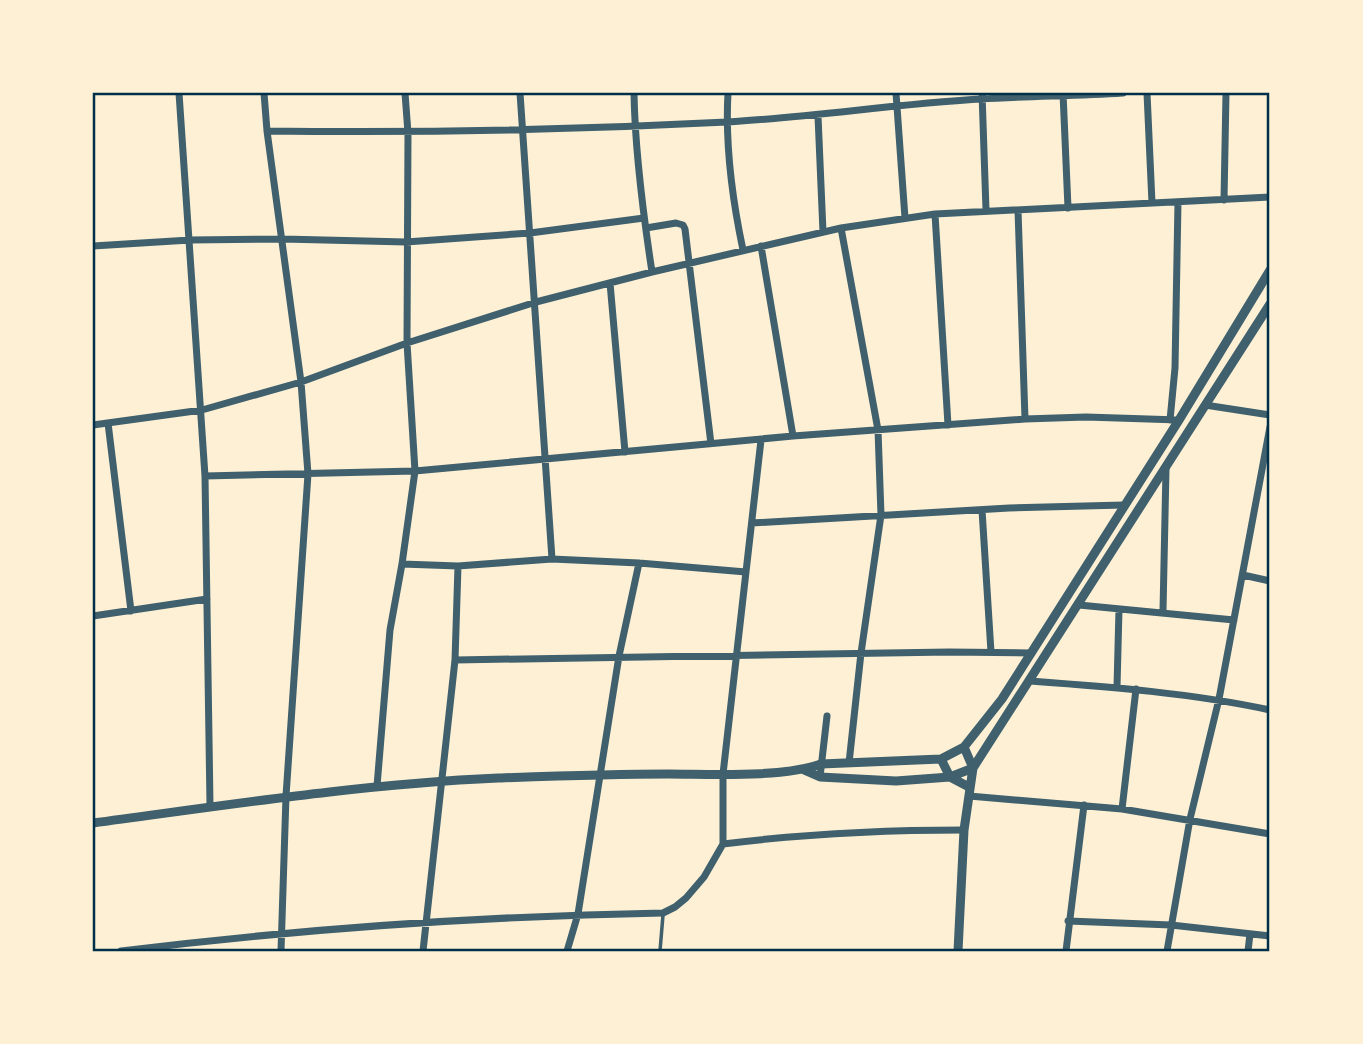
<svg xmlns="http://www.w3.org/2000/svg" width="1363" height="1044" viewBox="0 0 1363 1044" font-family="'Fira Sans Condensed',sans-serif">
  <rect width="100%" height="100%" fill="#fdf0d5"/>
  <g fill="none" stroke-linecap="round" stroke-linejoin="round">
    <path stroke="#3f606c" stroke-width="3.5" d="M 660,951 L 663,915"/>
    <path stroke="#3f606c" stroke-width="7" d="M 179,93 L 205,476 L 210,805
      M 264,93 L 267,131 L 301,382 L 308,474 L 286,796 L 281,951
      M 520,93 L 552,559
      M 634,93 C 635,153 643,213 652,272
      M 728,93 C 725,146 732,198 743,250
      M 896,93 L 905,218
      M 982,93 L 986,210
      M 1063,93 L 1068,208
      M 1147,93 L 1152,203
      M 818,116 L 823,232
      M 267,131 C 420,133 574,130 727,122 C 812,117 896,104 980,99 C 1028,96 1075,96 1123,93
      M 1224,200 L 1226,93
      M 1018,210 L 1025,419
      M 935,214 L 948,425
      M 646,228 L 676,223 L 683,225 L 685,229 L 711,444
      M 841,228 L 878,430 L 881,515 L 861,653 L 849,763
      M 93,246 L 190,240 L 283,239 L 406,242 L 530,233 L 644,218
      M 761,246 L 793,436
      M 610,283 L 625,452
      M 1205,405 L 1270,415
      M 1170,420 L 1175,368 L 1178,202
      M 108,423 L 131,611
      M 93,425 L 202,410 L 301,382 L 407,343 L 536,302 L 652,272 L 841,228 L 935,214 L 1270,197
      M 205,476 L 415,471 L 793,436 L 1025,419 L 1086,417 L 1179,420
      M 982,510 L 991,652
      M 752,523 L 1009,508 L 1124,505
      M 402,564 L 458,566 L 552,559 L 639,563 L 746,572
      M 1243,575 L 1270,581
      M 1079,605 L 1234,620
      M 1163,611 L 1166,469
      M 93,616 L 207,599
      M 455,660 L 949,652 L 1030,653
      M 1030,681 C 1111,687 1191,693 1270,710
      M 1117,687 L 1119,609
      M 820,777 L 827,716
      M 377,786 L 390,630 L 402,564 L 415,471 L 407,343 L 408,133 L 405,93
      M 969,796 L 1122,809 L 1270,834
      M 1122,809 L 1136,689
      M 723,844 C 803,834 883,830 964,830
      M 1068,921 L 1171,925 L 1270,936
      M 121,951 C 300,929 482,916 663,913 L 675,907 L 686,898 L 704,877 L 723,844 L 723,774 L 761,440
      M 423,951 L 455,660 L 458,566
      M 567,951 L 578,914 L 619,656 L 639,563
      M 1066,951 L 1084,805
      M 1167,951 L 1190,819 L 1219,699 L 1270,427
      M 1248,951 L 1250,934"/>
    <path stroke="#3f606c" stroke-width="9" d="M 941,759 L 950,777 L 969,787
      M 804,770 L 820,777 L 896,781 L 950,777 L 973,768 L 1270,304
      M 93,823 C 228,805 362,784 498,778 C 555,776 611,774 668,774 C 711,774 782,778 821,764 L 941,759 L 964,747 L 1002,699 L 1179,420 L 1270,270
      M 958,951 L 964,830 L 973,768 L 964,747"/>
  </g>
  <rect width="1363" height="1044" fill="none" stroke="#fdf0d5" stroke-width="189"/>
  <rect x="94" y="94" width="1174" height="856" fill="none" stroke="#003049" stroke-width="2.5"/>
</svg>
